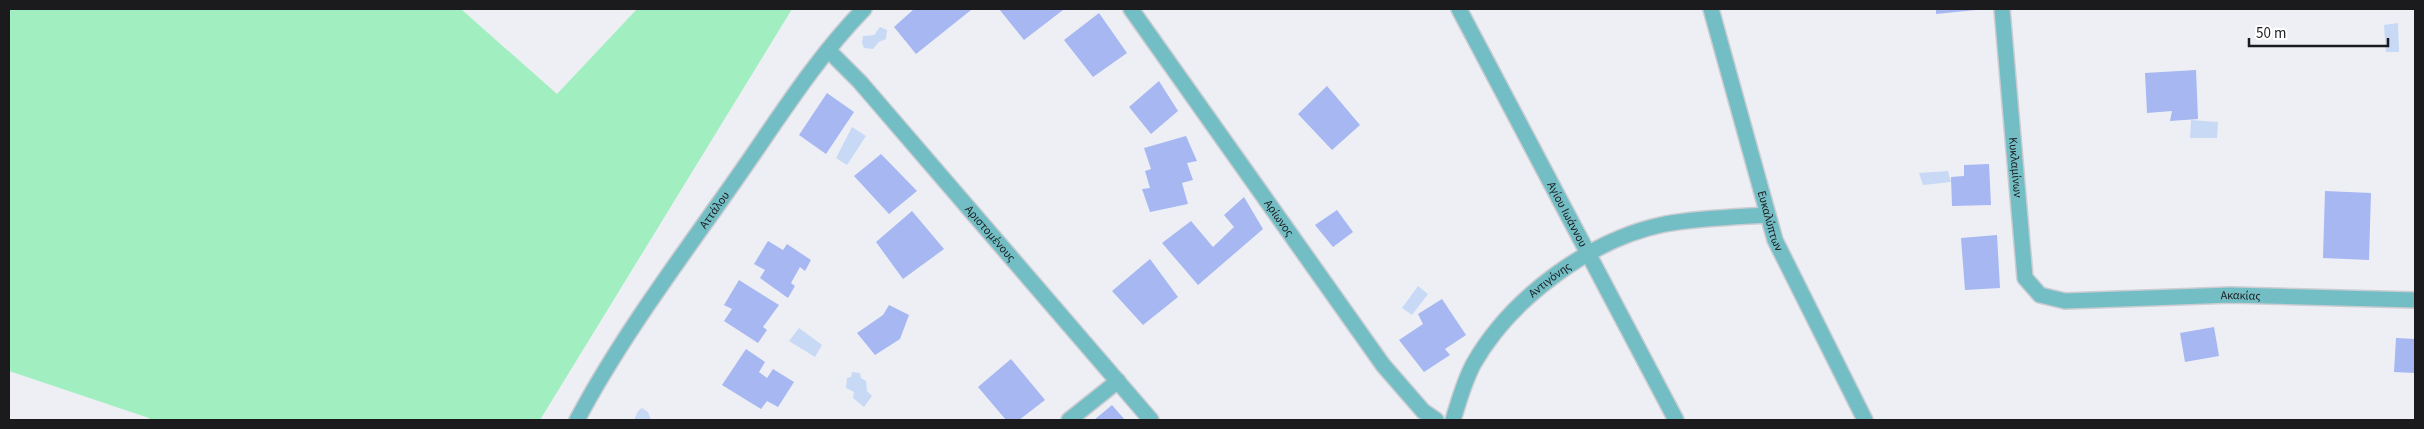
<svg xmlns="http://www.w3.org/2000/svg" width="2424" height="429" viewBox="0 0 2424 429" font-family="'Source Sans 3',sans-serif">
  <rect width="100%" height="100%" fill="#edeff5"/>
  <path fill="#a1efc0" d="M 9,9 L 461,9 L 557,94 L 637,9 L 792,9 L 540,420 L 149,420 L 149,418 L 9,371 Z"/>
  <path fill="#c7d9f5" d="M 2398,23 L 2399,52 L 2386,52 L 2384,25 Z
    M 880,27 L 887,30 L 886,39 L 879,42 L 873,49 L 864,48 L 862,43 L 863,36 L 874,35 Z
    M 2191,120 L 2218,122 L 2217,138 L 2190,138 Z
    M 852,127 L 866,136 L 847,165 L 836,158 Z
    M 1948,171 L 1951,182 L 1923,185 L 1919,173 Z
    M 1418,286 L 1428,294 L 1412,315 L 1402,308 Z
    M 799,328 L 822,345 L 815,357 L 789,341 Z
    M 852,372 L 860,373 L 861,378 L 866,381 L 867,391 L 872,396 L 864,407 L 853,398 L 854,392 L 846,388 L 847,378 L 851,377 Z
    M 642,408 L 648,412 L 651,420 L 634,420 L 638,411 Z"/>
  <path fill="#a6b7f2" d="M 914,9 L 970,9 L 971,10 L 916,54 L 894,27 Z
    M 999,9 L 1062,9 L 1063,10 L 1024,40 Z
    M 1936,9 L 1976,9 L 1976,10 L 1936,14 Z
    M 1099,13 L 1127,53 L 1093,77 L 1064,40 Z
    M 2196,70 L 2198,119 L 2170,121 L 2172,111 L 2147,113 L 2145,73 Z
    M 1159,81 L 1178,111 L 1151,134 L 1129,107 Z
    M 1327,86 L 1360,125 L 1332,150 L 1298,114 Z
    M 827,93 L 854,112 L 826,154 L 799,135 Z
    M 1186,136 L 1197,161 L 1187,163 L 1193,180 L 1182,183 L 1188,204 L 1150,212 L 1142,189 L 1150,188 L 1145,171 L 1151,169 L 1144,148 Z
    M 881,154 L 917,191 L 889,214 L 854,176 Z
    M 1989,164 L 1991,205 L 1952,206 L 1951,177 L 1964,176 L 1964,165 Z
    M 2325,191 L 2371,193 L 2369,260 L 2323,258 Z
    M 1244,197 L 1263,229 L 1198,285 L 1162,243 L 1191,221 L 1213,247 L 1234,227 L 1224,215 Z
    M 1337,210 L 1353,232 L 1333,247 L 1315,225 Z
    M 912,211 L 944,249 L 903,279 L 876,242 Z
    M 1997,235 L 2000,288 L 1965,290 L 1961,238 Z
    M 768,241 L 783,250 L 787,244 L 811,260 L 805,271 L 800,267 L 791,283 L 795,286 L 788,298 L 760,278 L 765,270 L 754,264 Z
    M 1150,259 L 1178,297 L 1143,325 L 1112,291 Z
    M 739,280 L 779,305 L 763,327 L 767,330 L 758,343 L 724,321 L 732,309 L 724,305 Z
    M 1442,299 L 1466,335 L 1445,349 L 1450,355 L 1424,372 L 1399,340 L 1423,324 L 1418,314 Z
    M 889,305 L 909,315 L 900,339 L 875,355 L 857,333 L 883,315 Z
    M 2214,327 L 2219,356 L 2185,362 L 2180,333 Z
    M 2396,338 L 2415,339 L 2415,373 L 2394,372 Z
    M 746,349 L 765,362 L 759,372 L 767,378 L 773,369 L 794,382 L 778,407 L 767,401 L 761,409 L 722,385 Z
    M 1011,359 L 1045,400 L 1019,420 L 1006,420 L 978,387 Z
    M 1112,405 L 1125,420 L 1094,420 Z"/>
  <g fill="none" stroke-linecap="round" stroke-linejoin="round">
    <defs>
      <g id="minor">
        <path id="s1" d="M 1131,9 L 1383,365 L 1423,411 L 1436,420"/>
        <path id="s2" d="M 1459,9 L 1676,420"/>
        <path id="s3" d="M 1711,9 L 1775,240 L 1865,420"/>
        <path id="s4" d="M 2002,9 L 2025,278 L 2040,295 L 2065,301 L 2231,295 L 2415,300"/>
        <path id="s5" d="M 828,50 L 860,82 L 1151,420"/>
        <path id="s6" d="M 577,420 C 621,337 680,259 734,182 C 775,124 814,60 864,9"/>
        <path d="M 1069,420 L 1118,381"/>
        <path id="s7" d="M 1453,420 C 1459,401 1464,381 1474,363 C 1512,297 1591,239 1665,224 C 1699,218 1734,217 1767,215"/>
      </g>
    </defs>
    <use href="#minor" stroke="#cbcdd2" stroke-width="18"/>
    <use href="#minor" stroke="#73bec5" stroke-width="15"/>
  </g>
  <g text-anchor="middle" stroke-width="4" stroke-linejoin="round" paint-order="stroke">
    <g font-size="12" fill="#1b1b1d" stroke="#fff">
      <text dy="4" stroke="none"><textPath href="#s4" startOffset="159">Κυκλαμίνων</textPath></text>
      <text dy="4" stroke="none"><textPath href="#s6" startOffset="251">Αττάλου</textPath></text>
      <text dy="4" stroke="none"><textPath href="#s2" startOffset="232">Αγίου Ιωάννου</textPath></text>
      <text dy="4" stroke="none"><textPath href="#s1" startOffset="256">Αρίωνος</textPath></text>
      <text dy="4" stroke="none"><textPath href="#s3" startOffset="220">Ευκαλύπτων</textPath></text>
      <text dy="4" stroke="none"><textPath href="#s5" startOffset="245">Αριστομένους</textPath></text>
      <text dy="4" stroke="none"><textPath href="#s7" startOffset="174">Αντιγόνης</textPath></text>
      <text dy="4" stroke="none"><textPath href="#s4" startOffset="494">Ακακίας</textPath></text>
    </g>
  </g>
  <rect width="2424" height="429" fill="none" stroke="#1b1b1d" stroke-width="20"/>
  <path d="M2249 38v8h139v-8" fill="none" stroke="#1b1b1d" stroke-width="2.5"/>
  <text x="2256" y="38" font-size="15" fill="#1b1b1d" stroke="#ffffff" stroke-width="4" paint-order="stroke">50 m</text>
</svg>
